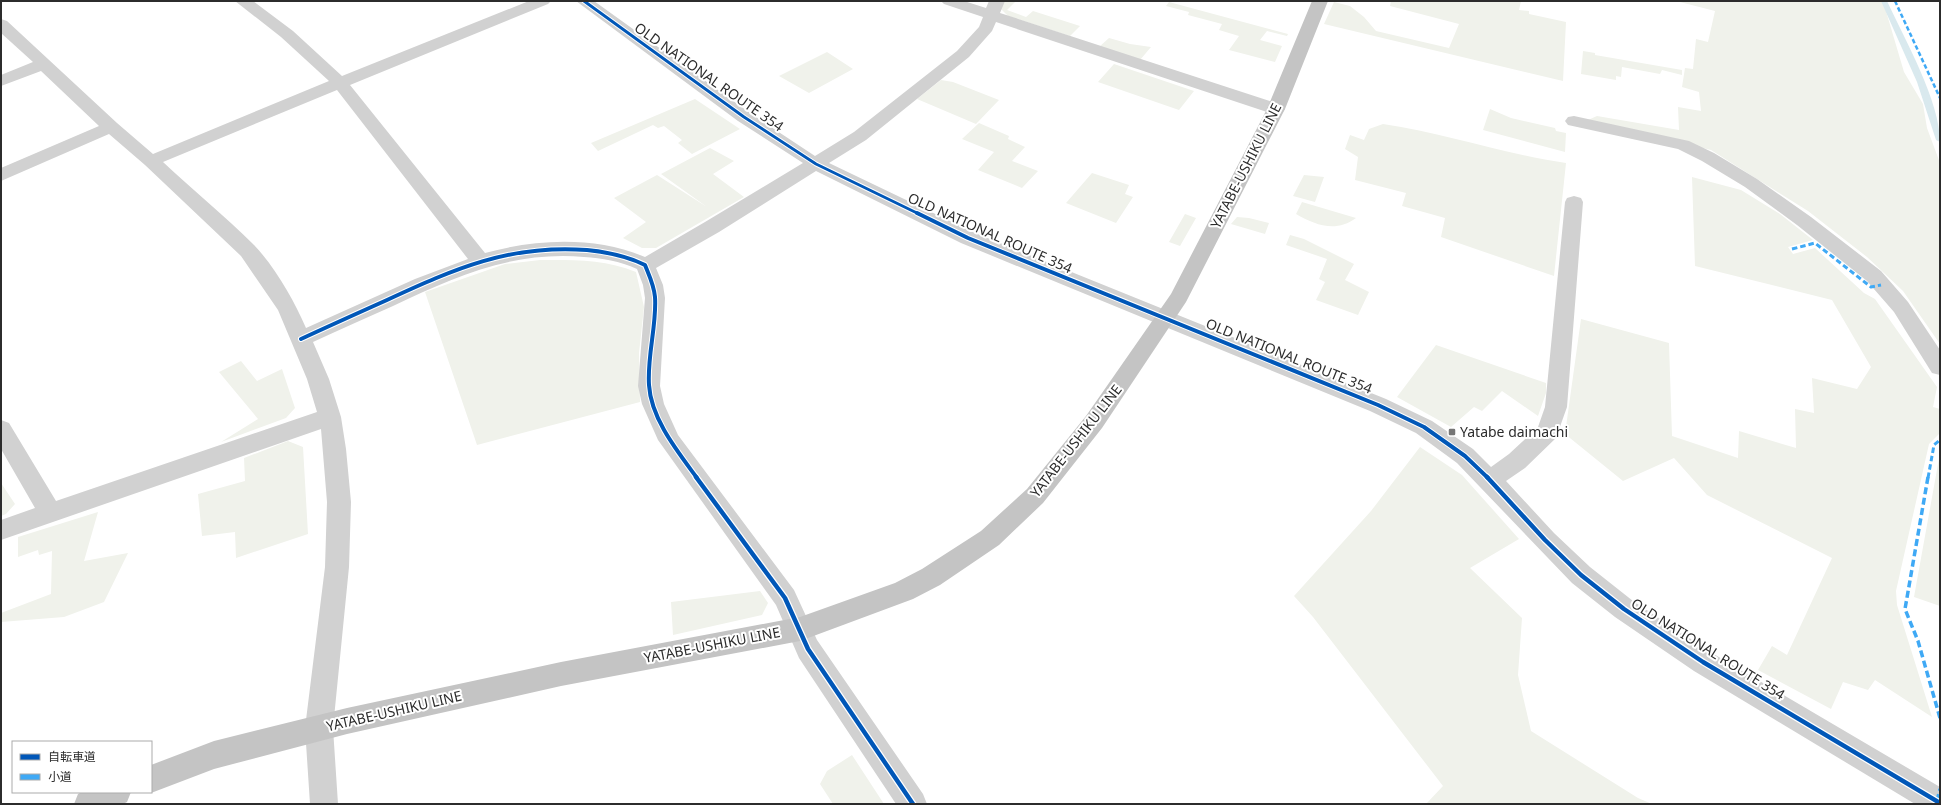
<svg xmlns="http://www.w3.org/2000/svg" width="1941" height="805" viewBox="0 0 1941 805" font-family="'Noto Sans','Noto Sans JP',sans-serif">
  <rect width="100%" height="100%" fill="#fff"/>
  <path fill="#f0f2eb" d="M 1004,1 L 1016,1 L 1007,10 L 1026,17 L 1033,11 L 1080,26 L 1070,36 L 1008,16 L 1000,8 Z
    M 1391,1 L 1521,1 L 1519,10 L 1529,11 L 1529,14 L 1566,22 L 1563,81 L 1324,24 L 1334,2 L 1350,6 L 1364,17 L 1376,31 L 1449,48 L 1459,24 L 1390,6 Z
    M 1676,1 L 1883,1 L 1904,72 L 1923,104 L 1927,128 L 1940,163 L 1940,344 L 1903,291 L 1867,257 L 1808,211 L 1711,150 L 1588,120 L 1597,116 L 1679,130 L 1678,107 L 1701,111 L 1699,92 L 1682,87 L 1685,68 L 1693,69 L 1696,39 L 1708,42 L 1715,11 Z
    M 1169,2 L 1288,34 L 1287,36 L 1267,31 L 1260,40 L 1282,46 L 1275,62 L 1229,50 L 1239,36 L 1219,30 L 1222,24 L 1188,15 L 1189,12 L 1166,6 Z
    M 1109,38 L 1130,44 L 1151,47 L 1140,60 L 1099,47 Z
    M 1583,51 L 1595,53 L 1595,55 L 1682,70 L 1682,75 L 1662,70 L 1660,74 L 1622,67 L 1621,77 L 1616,76 L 1616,80 L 1581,74 Z
    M 827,52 L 853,69 L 809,93 L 779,76 Z
    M 1114,64 L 1194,91 L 1179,110 L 1098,82 Z
    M 941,80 L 953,82 L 999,100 L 976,124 L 917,99 Z
    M 695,99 L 740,129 L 692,154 L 678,143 L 682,140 L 664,126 L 658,128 L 653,125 L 598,151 L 591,143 Z
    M 1490,109 L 1511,118 L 1555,128 L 1556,131 L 1566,133 L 1565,152 L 1483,130 Z
    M 979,123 L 1009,136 L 1008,139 L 1025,147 L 1012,161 L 1038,171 L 1022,188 L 978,170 L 994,152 L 962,139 Z
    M 1383,124 C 1445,133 1504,154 1566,163 L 1554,276 L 1441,237 L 1445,218 L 1402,206 L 1406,193 L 1355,180 L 1358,157 L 1345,149 L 1350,135 L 1364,140 L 1369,129 Z
    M 710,148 L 734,161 L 713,174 L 744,197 L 656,248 L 642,248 L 623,238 L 646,222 L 614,198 L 657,175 L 707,207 L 661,174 Z
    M 1092,173 L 1129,185 L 1125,194 L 1133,197 L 1116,223 L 1066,203 Z
    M 1304,175 L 1324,177 L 1315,202 L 1293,196 Z
    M 1692,177 L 1741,190 L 1780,214 L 1813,240 L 1788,247 L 1793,254 L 1815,248 L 1864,293 L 1875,299 L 1937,387 L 1933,407 L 1940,409 L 1940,433 L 1929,444 L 1896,591 L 1897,605 L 1932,717 L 1875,680 L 1868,690 L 1843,682 L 1831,709 L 1758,670 L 1772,646 L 1787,655 L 1832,558 L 1707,495 L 1674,458 L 1623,481 L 1565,434 L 1581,319 L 1669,343 L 1672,436 L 1738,458 L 1739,431 L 1796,448 L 1795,409 L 1814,413 L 1812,378 L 1857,389 L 1871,367 L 1832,300 L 1695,266 Z
    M 1302,202 L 1356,218 C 1336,233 1315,225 1296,214 Z
    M 1185,214 L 1196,218 L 1180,246 L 1169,242 Z
    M 1237,217 L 1249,218 L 1269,223 L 1265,234 L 1231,224 Z
    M 1290,235 L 1304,239 L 1354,264 L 1345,280 L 1369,292 L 1358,315 L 1316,300 L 1325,282 L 1319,279 L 1327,259 L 1286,245 Z
    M 540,260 C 573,260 605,259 636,272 L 644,307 L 639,353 L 640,402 L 477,445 L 425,292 L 505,264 Z
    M 1436,345 L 1546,383 L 1546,393 L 1538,416 L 1502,391 L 1482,411 L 1474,407 L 1451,427 L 1397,397 Z
    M 241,361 L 257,381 L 282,369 L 295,408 L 286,418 L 221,442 L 258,419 L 219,372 Z
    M 288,441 L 303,447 L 308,534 L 236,558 L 235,532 L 202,536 L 198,494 L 245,481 L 244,458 Z
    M 1420,447 L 1462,475 L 1519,539 L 1470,568 L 1522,618 L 1518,675 L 1531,731 L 1638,798 L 1652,804 L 1426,804 L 1443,786 L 1313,617 L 1294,596 L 1371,511 Z
    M 1940,453 L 1940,606 L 1914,597 Z
    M 1,483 L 15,504 L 6,514 L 1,516 Z
    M 98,512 L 84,561 L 128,553 L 104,602 L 64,617 L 1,622 L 1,613 L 51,594 L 52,551 L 39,555 L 38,550 L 18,557 L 18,537 Z
    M 760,591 L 768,603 L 762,615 L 673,635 L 671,602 Z
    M 852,755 L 884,804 L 833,804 L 820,784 L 827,771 Z"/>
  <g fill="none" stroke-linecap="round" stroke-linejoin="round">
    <path fill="#d9e9ee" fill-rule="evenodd" d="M 1881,1 L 1887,1 C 1905,40 1940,101 1940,142 L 1936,140 L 1917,82 Z"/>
    <path fill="#d1d1d1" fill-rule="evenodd" d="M 235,1 L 253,1 L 293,31 L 342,76 L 529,1 L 551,1 L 548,4 L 350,85 L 485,253 C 536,239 595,236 645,257 L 705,222 L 803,163 L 738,121 L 576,1 L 594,1 L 750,113 L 815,156 L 854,132 L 957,51 L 979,27 L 983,17 L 944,4 L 941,1 L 964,1 L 986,8 L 989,1 L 1005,1 L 1000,13 L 1282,105 L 1285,109 L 1282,113 L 1276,114 L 1270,113 L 996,22 L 992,31 L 969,57 L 866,140 L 829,163 L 975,233 L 1386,399 L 1432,421 L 1473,449 L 1491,467 L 1509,454 L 1538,427 L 1545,407 L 1565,202 L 1567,198 L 1574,196 L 1581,198 L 1583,202 L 1567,407 L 1556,438 L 1525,468 L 1506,481 L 1554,533 L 1590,567 L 1633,601 L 1712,653 L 1940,787 L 1940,804 L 1915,804 L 1694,671 L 1615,617 L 1572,583 L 1457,463 L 1416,433 L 1370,411 L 961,243 L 816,171 L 719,232 L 656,268 L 663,285 L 665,298 L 660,386 L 664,404 L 678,435 L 794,590 L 817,640 L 923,794 L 927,804 L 896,804 L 799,658 L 776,605 L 658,440 L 642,404 L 638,386 L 645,298 L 643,285 L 637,269 C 620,261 602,258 584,257 C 512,251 456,276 393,306 C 366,318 339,330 313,342 L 329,379 L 341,417 L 346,449 L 351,502 L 349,567 L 333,728 L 338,804 L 310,804 L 305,728 L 325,567 L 327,502 L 321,429 L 1,540 L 1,520 L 35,508 L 1,449 L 1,420 L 9,423 L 56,501 L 317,412 L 307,379 L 278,310 L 241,256 L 145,165 L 109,134 L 1,181 L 1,168 L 99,126 L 41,71 L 1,86 L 1,75 L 33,62 L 1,33 L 1,19 L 7,21 L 117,123 L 153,154 L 329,81 L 281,37 ZM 337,90 L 468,259 L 415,279 L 306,328 C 294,300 275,267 254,245 C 225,216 193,190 163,162 Z
      M 1574,116 L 1689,141 L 1714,153 L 1757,179 L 1811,217 L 1881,271 L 1908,302 L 1940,350 L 1940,375 L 1932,373 L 1894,312 L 1867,281 L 1797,225 L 1745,187 L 1702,161 L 1678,149 L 1568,125 L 1565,121 L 1568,117 Z"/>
    <path fill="#c4c4c4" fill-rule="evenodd" d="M 1312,1 L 1328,1 L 1285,109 L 1186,302 L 1102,428 L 1043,503 L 999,545 L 940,585 L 913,599 L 800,641 L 561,686 L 347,734 L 214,769 L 151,793 L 148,792 L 151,792 L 151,765 L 214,741 L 347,708 L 561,662 L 800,617 L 895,583 L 922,569 L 981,531 L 1027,489 L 1086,416 L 1171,294 L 1267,109 Z
      M 82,792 L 131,792 L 127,802 L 123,804 L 74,804 L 78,794 Z"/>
    <path stroke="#3fa9f5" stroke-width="2.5" stroke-dasharray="4.5 2.5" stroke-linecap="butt" d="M 1895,1 L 1940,98"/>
    <path stroke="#3fa9f5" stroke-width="3" stroke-dasharray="5.5 3" stroke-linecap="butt" d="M 1792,249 L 1815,243 L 1871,287 L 1881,285
      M 1928,478 L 1934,445 L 1940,440"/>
    <path stroke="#3fa9f5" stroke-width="3.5" stroke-dasharray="7 3.5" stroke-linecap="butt" d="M 1928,477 L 1905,609 L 1918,641 L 1940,718
      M 1937,801 L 1940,789"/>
    <defs>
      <path id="cycleway-far2" d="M 584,1 L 744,117 L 816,164 L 919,214"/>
      <path id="cycleway-far1" d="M 917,213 L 968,238 L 1378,405 L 1424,427 L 1465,456 L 1488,478
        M 301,339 C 329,326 358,313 387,300 C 454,269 510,244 587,250 C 607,252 627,256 645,265 C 649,275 654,285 655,297 C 657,324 647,356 649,385 C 651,419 678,452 697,478"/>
      <path id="cycleway" d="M 696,477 L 785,598 L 808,649 L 913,804
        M 1487,477 L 1545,540 L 1581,575 L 1624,609 L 1703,662 L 1940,803"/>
    </defs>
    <use href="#cycleway-far2" stroke="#fff" stroke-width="5"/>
    <use href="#cycleway-far1" stroke="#fff" stroke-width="6"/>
    <use href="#cycleway" stroke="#fff" stroke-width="7"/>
    <use href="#cycleway-far2" stroke="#0057b8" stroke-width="3"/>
    <use href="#cycleway-far1" stroke="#0057b8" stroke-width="4"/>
    <use href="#cycleway" stroke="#0057b8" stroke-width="4.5"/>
  </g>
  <rect fill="#767676" stroke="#fff" stroke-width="1.5" x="1448" y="428" width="8" height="8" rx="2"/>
  <g text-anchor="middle" stroke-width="4" stroke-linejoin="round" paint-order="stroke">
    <g font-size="14" fill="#2c2c2c" stroke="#fff">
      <text transform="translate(709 77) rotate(35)" y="5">OLD NATIONAL ROUTE 354</text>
      <text transform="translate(1246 166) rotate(-63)" y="5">YATABE-USHIKU LINE</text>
      <text transform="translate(990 233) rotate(24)" y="5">OLD NATIONAL ROUTE 354</text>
      <text transform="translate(1289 356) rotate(22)" y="5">OLD NATIONAL ROUTE 354</text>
      <text transform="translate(1076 441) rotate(-52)" y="5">YATABE-USHIKU LINE</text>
      <text transform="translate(712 645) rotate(-11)" y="5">YATABE-USHIKU LINE</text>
      <text transform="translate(1708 649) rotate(32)" y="5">OLD NATIONAL ROUTE 354</text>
      <text transform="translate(394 711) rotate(-13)" y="5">YATABE-USHIKU LINE</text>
    </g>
    <g font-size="14" fill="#2c2c2c" stroke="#fff" text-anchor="start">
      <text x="1460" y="437">Yatabe daimachi</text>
    </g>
  </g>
  <rect width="1941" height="805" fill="none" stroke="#2c2c2c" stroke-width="4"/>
  <rect x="12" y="741" width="140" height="52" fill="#ffffff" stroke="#ababab"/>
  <rect x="20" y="754" width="20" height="6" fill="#0057b8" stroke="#ababab"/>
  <text x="48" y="761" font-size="12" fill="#2c2c2c">自転車道</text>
  <rect x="20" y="774" width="20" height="6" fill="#3fa9f5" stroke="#ababab"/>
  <text x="48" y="781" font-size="12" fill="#2c2c2c">小道</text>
</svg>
